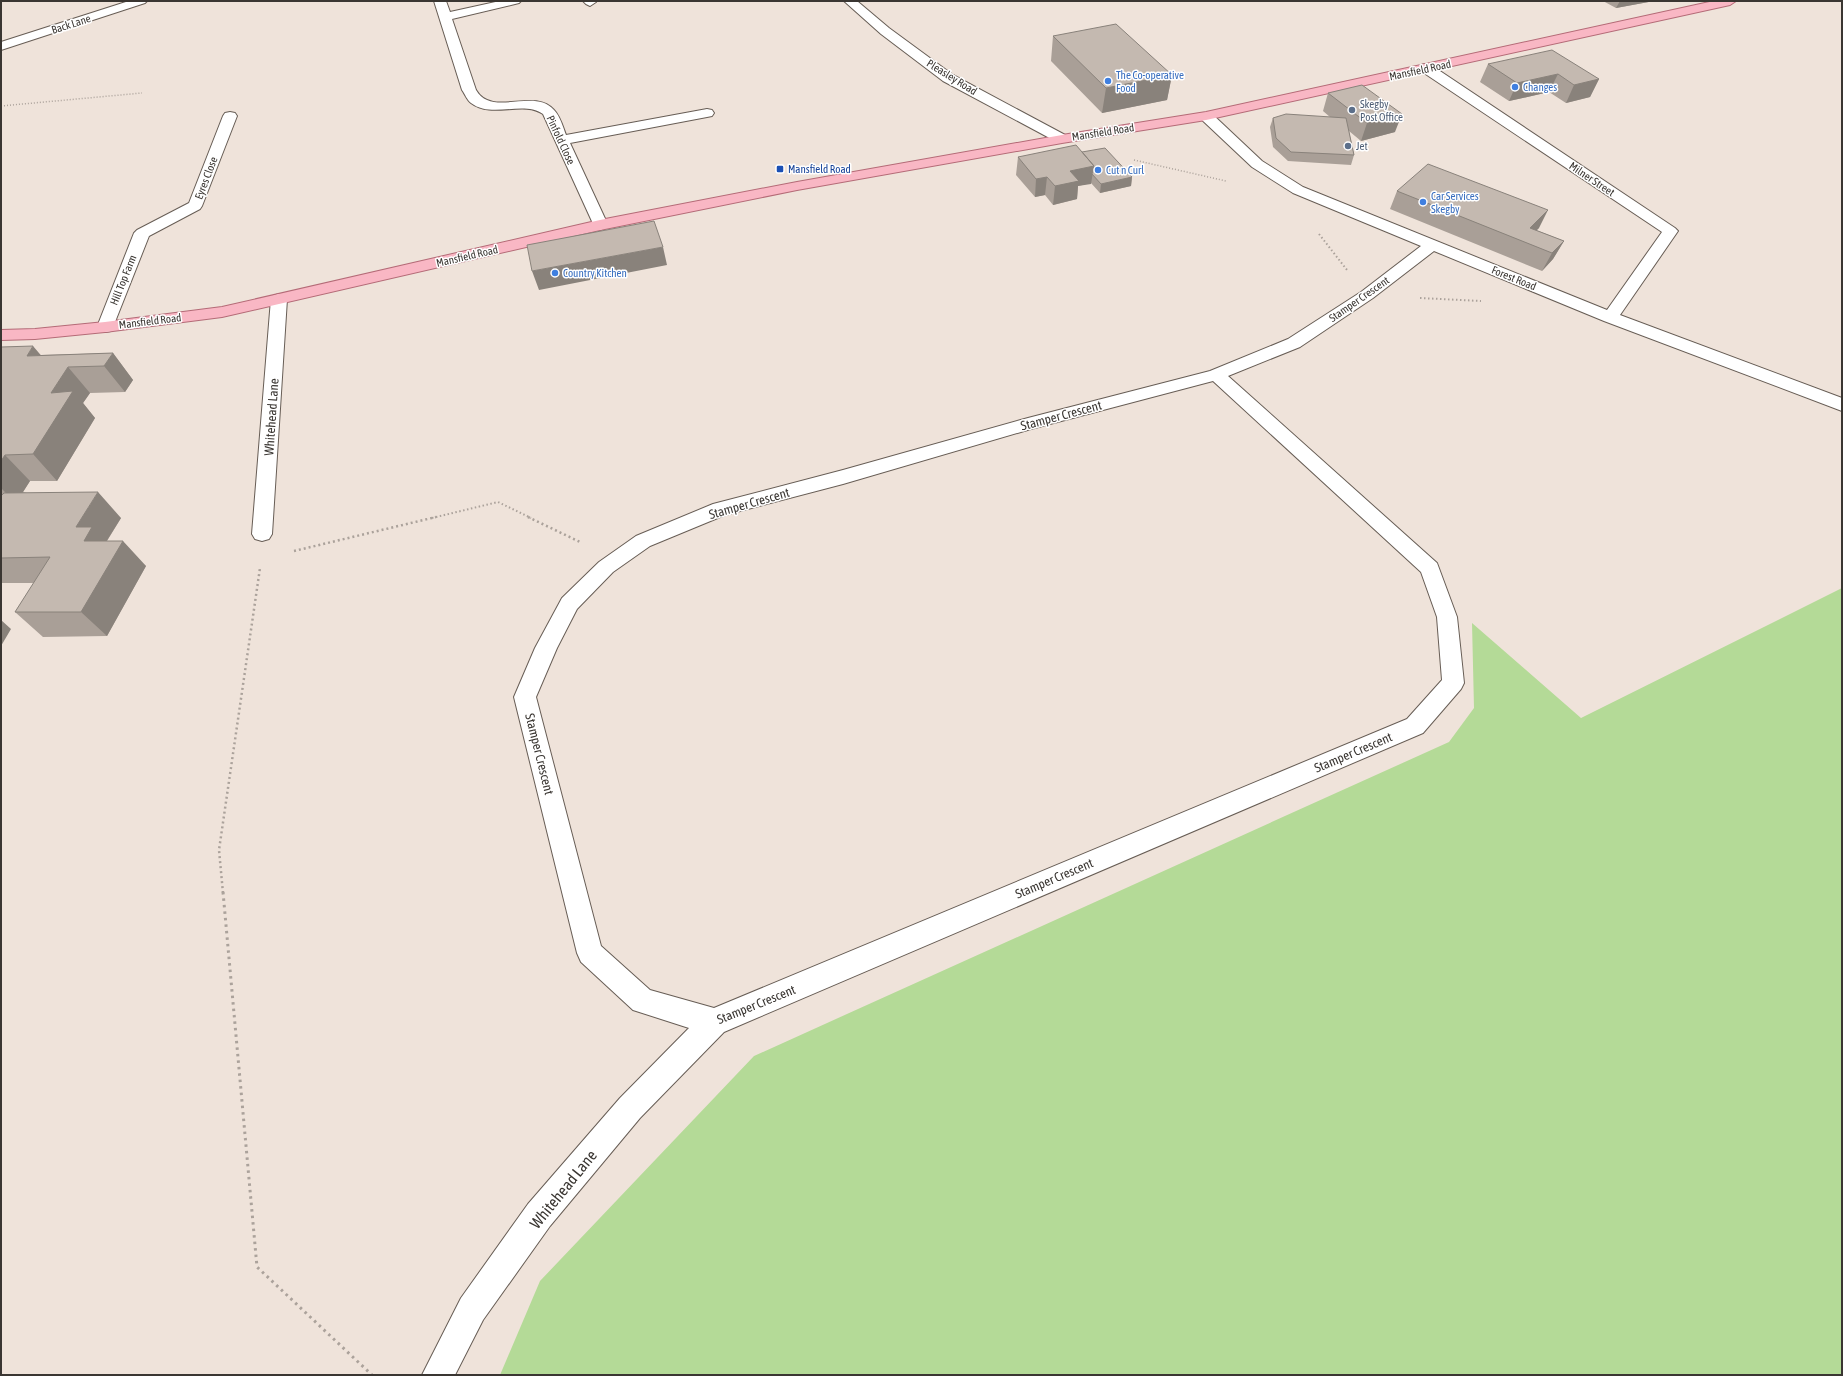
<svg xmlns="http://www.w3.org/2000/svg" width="1843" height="1376" viewBox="0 0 1843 1376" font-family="'Asap Condensed',sans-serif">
  <rect width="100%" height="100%" fill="#efe3da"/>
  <path fill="#b4da97" d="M 1842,588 L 1842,1375 L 500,1375 L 540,1281 L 754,1056 L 1449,742 L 1474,708 L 1472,623 L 1581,718 Z"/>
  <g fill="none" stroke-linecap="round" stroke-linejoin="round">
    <defs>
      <path id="minor" d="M 129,1 L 147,1 L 145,3 L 1,50 L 1,42 Z
        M 434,1 L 446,1 L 450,12 L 500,1 L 521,1 L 519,3 L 452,19 L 476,90 C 492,118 534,87 554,110 C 560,116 563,127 566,135 L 707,109 L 712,110 L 714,113 L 712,116 L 707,117 L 570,143 L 608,225 L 605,228 L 600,230 L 595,228 L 543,114 C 523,100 492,119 471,103 C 467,100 465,94 462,90 Z
        M 583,1 L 595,1 L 596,2 L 590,6 L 586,4 Z
        M 844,1 L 857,1 L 889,28 L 953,75 L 1067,136 L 1069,139 L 1067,142 L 1057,142 L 943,81 L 881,34 Z
        M 1426,64 L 1431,65 L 1675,228 L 1678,231 L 1620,315 L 1842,398 L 1842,411 L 1604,321 L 1434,251 L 1373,298 L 1300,347 L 1228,376 L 1437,563 L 1457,617 L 1464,683 L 1461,689 L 1423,733 L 724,1032 L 640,1118 L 550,1226 L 483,1320 L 455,1375 L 422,1375 L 461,1298 L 528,1204 L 620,1098 L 689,1028 L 633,1010 L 581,962 L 577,953 L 514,697 L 535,648 L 562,598 L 599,562 L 636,536 L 713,504 L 843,470 L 1028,418 L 1210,371 L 1288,339 L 1361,292 L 1421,246 L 1293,193 L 1252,167 L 1201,119 L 1199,116 L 1201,113 L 1211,113 L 1262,161 L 1303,187 L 1607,310 L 1662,232 L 1421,71 L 1420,68 L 1421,65 ZM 1213,381 L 1421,572 L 1437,617 L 1442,680 L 1407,719 L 714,1008 L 650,990 L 601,946 L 536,697 L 557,648 L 577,609 L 613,572 L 650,546 L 725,515 L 843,484 L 1031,429 Z
        M 230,112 L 235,113 L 237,116 L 202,206 L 200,209 L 149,236 L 113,327 L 111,331 L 105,332 L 99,331 L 97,327 L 134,233 L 137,230 L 189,203 L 223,116 L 225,113 Z
        M 279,294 L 285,296 L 287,299 L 272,534 L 269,539 L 262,541 L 255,539 L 252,534 L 271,299 L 273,296 Z"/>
      <path id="major" d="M 1714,1 L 1736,1 L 1730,5 L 1206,120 L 1062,143 L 797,190 L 600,230 L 222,317 L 105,332 L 35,339 L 1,340 L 1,330 L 35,329 L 105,322 L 222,307 L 600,220 L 797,182 L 1062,135 L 1206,112 Z"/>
    </defs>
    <use href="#minor" stroke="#675d55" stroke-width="2"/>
    <use href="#major" stroke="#b46b77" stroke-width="2"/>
    <path stroke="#aba29b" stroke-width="1.5" stroke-dasharray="1 2" stroke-linecap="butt" d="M 1,106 L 142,93
      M 1134,160 L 1226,181"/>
    <path stroke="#aba29b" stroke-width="2" stroke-dasharray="1.5 2.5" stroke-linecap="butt" d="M 1319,234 L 1347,270
      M 1420,298 L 1481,301
      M 432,518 L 498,502 L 531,518"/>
    <path stroke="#aba29b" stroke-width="2.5" stroke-dasharray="2 3" stroke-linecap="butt" d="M 528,517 L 580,542
      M 294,551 L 436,517
      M 223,893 L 219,850 L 260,568"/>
    <path stroke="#aba29b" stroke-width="3" stroke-dasharray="2.5 4" stroke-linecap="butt" d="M 223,892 L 257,1267 L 372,1375"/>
    <use href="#minor" fill="#fff" fill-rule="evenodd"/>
    <use href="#major" fill="#f9b7c4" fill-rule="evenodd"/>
  </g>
  <path fill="#a99f97" d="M 1603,1 L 1654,1 L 1616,8 Z
    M 1053,36 L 1172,75 L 1167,100 L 1102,113 L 1051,61 Z
    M 1488,64 L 1599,79 L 1590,97 L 1566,103 L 1549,92 L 1509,101 L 1480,82 Z
    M 1328,93 L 1395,132 L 1361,141 L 1349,131 L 1354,155 L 1351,165 L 1288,161 L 1273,147 L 1270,127 L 1273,118 L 1330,117 L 1323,111 Z
    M 1082,152 L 1132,177 L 1131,186 L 1100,193 L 1091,183 L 1078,186 L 1077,199 L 1053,205 L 1045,195 L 1035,197 L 1016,175 L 1018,157 Z
    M 1397,191 L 1539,228 L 1536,230 L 1564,241 L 1553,259 L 1542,271 L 1390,209 Z
    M 1,347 L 41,355 L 113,353 L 133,380 L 125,392 L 90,393 L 83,403 L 95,418 L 57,481 L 30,481 L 23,492 L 121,518 L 107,541 L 146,566 L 107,636 L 43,637 L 15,612 L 34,583 L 1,583 Z"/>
  <path fill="#89827b" d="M 1620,1 L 1654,1 L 1616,8 Z
    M 1558,74 L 1549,92 L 1509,101 L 1517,83 Z
    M 1172,75 L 1167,100 L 1102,113 L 1106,88 Z
    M 1599,79 L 1590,97 L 1566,103 L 1574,85 Z
    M 1402,114 L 1395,132 L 1361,141 L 1367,123 Z
    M 1094,166 L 1091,184 L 1078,186 L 1077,199 L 1053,205 L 1055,186 L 1070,171 Z
    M 1047,177 L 1045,195 L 1035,197 L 1036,179 Z
    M 1132,177 L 1131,186 L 1100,193 L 1101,184 Z
    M 1548,210 L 1539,228 L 1525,242 L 1530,228 Z
    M 1564,241 L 1553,259 L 1542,271 L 1552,253 Z
    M 663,247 L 667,265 L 539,290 L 532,271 Z
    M 33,346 L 56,373 L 27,356 Z
    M 113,353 L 133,380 L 125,392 L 104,366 Z
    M 68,367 L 90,393 L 83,403 L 95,418 L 57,481 L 33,454 L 51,393 Z
    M 5,455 L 30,481 L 16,503 L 1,488 L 1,461 Z
    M 98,492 L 121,518 L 106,542 L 123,541 L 146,566 L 107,636 L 81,612 L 84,541 L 76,527 Z
    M 1,620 L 11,629 L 1,646 Z"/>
  <path fill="#c4b9b0" stroke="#89827b" d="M 1116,24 L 1172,75 L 1106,88 L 1053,36 Z
    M 1552,50 L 1599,79 L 1574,85 L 1558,74 L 1517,83 L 1488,64 Z
    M 1362,85 L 1402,114 L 1367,123 L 1328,93 Z
    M 1286,114 L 1346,118 L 1354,155 L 1291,152 L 1276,138 L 1273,118 Z
    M 1076,145 L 1094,166 L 1070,171 L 1079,181 L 1055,186 L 1047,177 L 1036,179 L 1018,157 Z
    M 1105,148 L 1132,177 L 1101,184 L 1092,174 L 1094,166 L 1082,152 Z
    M 1428,164 L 1548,210 L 1530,228 L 1564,241 L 1552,253 L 1397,191 Z
    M 654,221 L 663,247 L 532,271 L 527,245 Z
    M 33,346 L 27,356 L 113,353 L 104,366 L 68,367 L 51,393 L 73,391 L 33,454 L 5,455 L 1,461 L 1,347 Z
    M 98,492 L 76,527 L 92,527 L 84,541 L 123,541 L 81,612 L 15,612 L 50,557 L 1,558 L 1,495 L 2,495 L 4,493 Z"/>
  <g fill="#3f7fe0" stroke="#fff" stroke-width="1.5">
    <circle cx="1108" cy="81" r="4"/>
    <circle cx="1515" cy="87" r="4"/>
    <circle cx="1098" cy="170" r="4"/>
    <circle cx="1423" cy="202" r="4"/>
    <circle cx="555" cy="273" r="4"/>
  </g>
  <g fill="#5c6f8a" stroke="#fff" stroke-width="1.5">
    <circle cx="1352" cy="110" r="4"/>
    <circle cx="1348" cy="146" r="4"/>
  </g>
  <rect fill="#1a4fb4" stroke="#fff" stroke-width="1.5" x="776" y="165" width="8" height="8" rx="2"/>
  <g text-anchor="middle" stroke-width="3" stroke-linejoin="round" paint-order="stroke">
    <g font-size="11" fill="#3a3632" stroke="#fff">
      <text transform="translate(71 24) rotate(-18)" y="4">Back Lane</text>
      <text transform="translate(1420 70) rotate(-12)" y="4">Mansfield Road</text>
      <text transform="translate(952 77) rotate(32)" y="4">Pleasley Road</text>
      <text transform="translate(1103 132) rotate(-9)" y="4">Mansfield Road</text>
      <text transform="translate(561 140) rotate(65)" y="4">Pinfold Close</text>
      <text transform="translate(206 178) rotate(-69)" y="4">Eyres Close</text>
      <text transform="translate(1592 179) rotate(34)" y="4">Milner Street</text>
      <text transform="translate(467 256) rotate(-13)" y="4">Mansfield Road</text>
      <text transform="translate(1514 278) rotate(22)" y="4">Forest Road</text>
      <text transform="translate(123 280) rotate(-68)" y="4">Hill Top Farm</text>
      <text transform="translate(1359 299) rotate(-35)" y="4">Stamper Crescent</text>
      <text transform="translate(150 321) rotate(-7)" y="4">Mansfield Road</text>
    </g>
    <g font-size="11" fill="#366cbe" stroke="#fff" text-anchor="start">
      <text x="1116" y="79">The Co-operative<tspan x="1116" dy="13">Food</tspan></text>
      <text x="1523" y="91">Changes</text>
      <text x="1106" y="174">Cut n Curl</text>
      <text x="1431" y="200">Car Services<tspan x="1431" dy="13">Skegby</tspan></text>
      <text x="563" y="277">Country Kitchen</text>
    </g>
    <g font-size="11" fill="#4e5e75" stroke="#fff" text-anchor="start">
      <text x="1360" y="108">Skegby<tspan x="1360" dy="13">Post Office</tspan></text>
      <text x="1356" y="150">Jet</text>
    </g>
    <g font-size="11" fill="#164399" stroke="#fff" text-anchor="start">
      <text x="788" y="173">Mansfield Road</text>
    </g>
    <g font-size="13" fill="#3a3632" stroke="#fff">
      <text transform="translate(1061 415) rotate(-15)" y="5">Stamper Crescent</text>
      <text transform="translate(271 417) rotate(-86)" y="5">Whitehead Lane</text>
      <text transform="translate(749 503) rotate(-16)" y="5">Stamper Crescent</text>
      <text transform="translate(1353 752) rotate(-23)" y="5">Stamper Crescent</text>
      <text transform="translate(540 754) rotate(76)" y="5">Stamper Crescent</text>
      <text transform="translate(1054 878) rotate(-23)" y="5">Stamper Crescent</text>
      <text transform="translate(756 1004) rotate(-22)" y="5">Stamper Crescent</text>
    </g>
    <g font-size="16" fill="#3a3632" stroke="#fff">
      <text transform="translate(563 1189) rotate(-51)" y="6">Whitehead Lane</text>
    </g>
  </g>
  <rect width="1843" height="1376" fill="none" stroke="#3a3632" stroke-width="4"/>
</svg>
